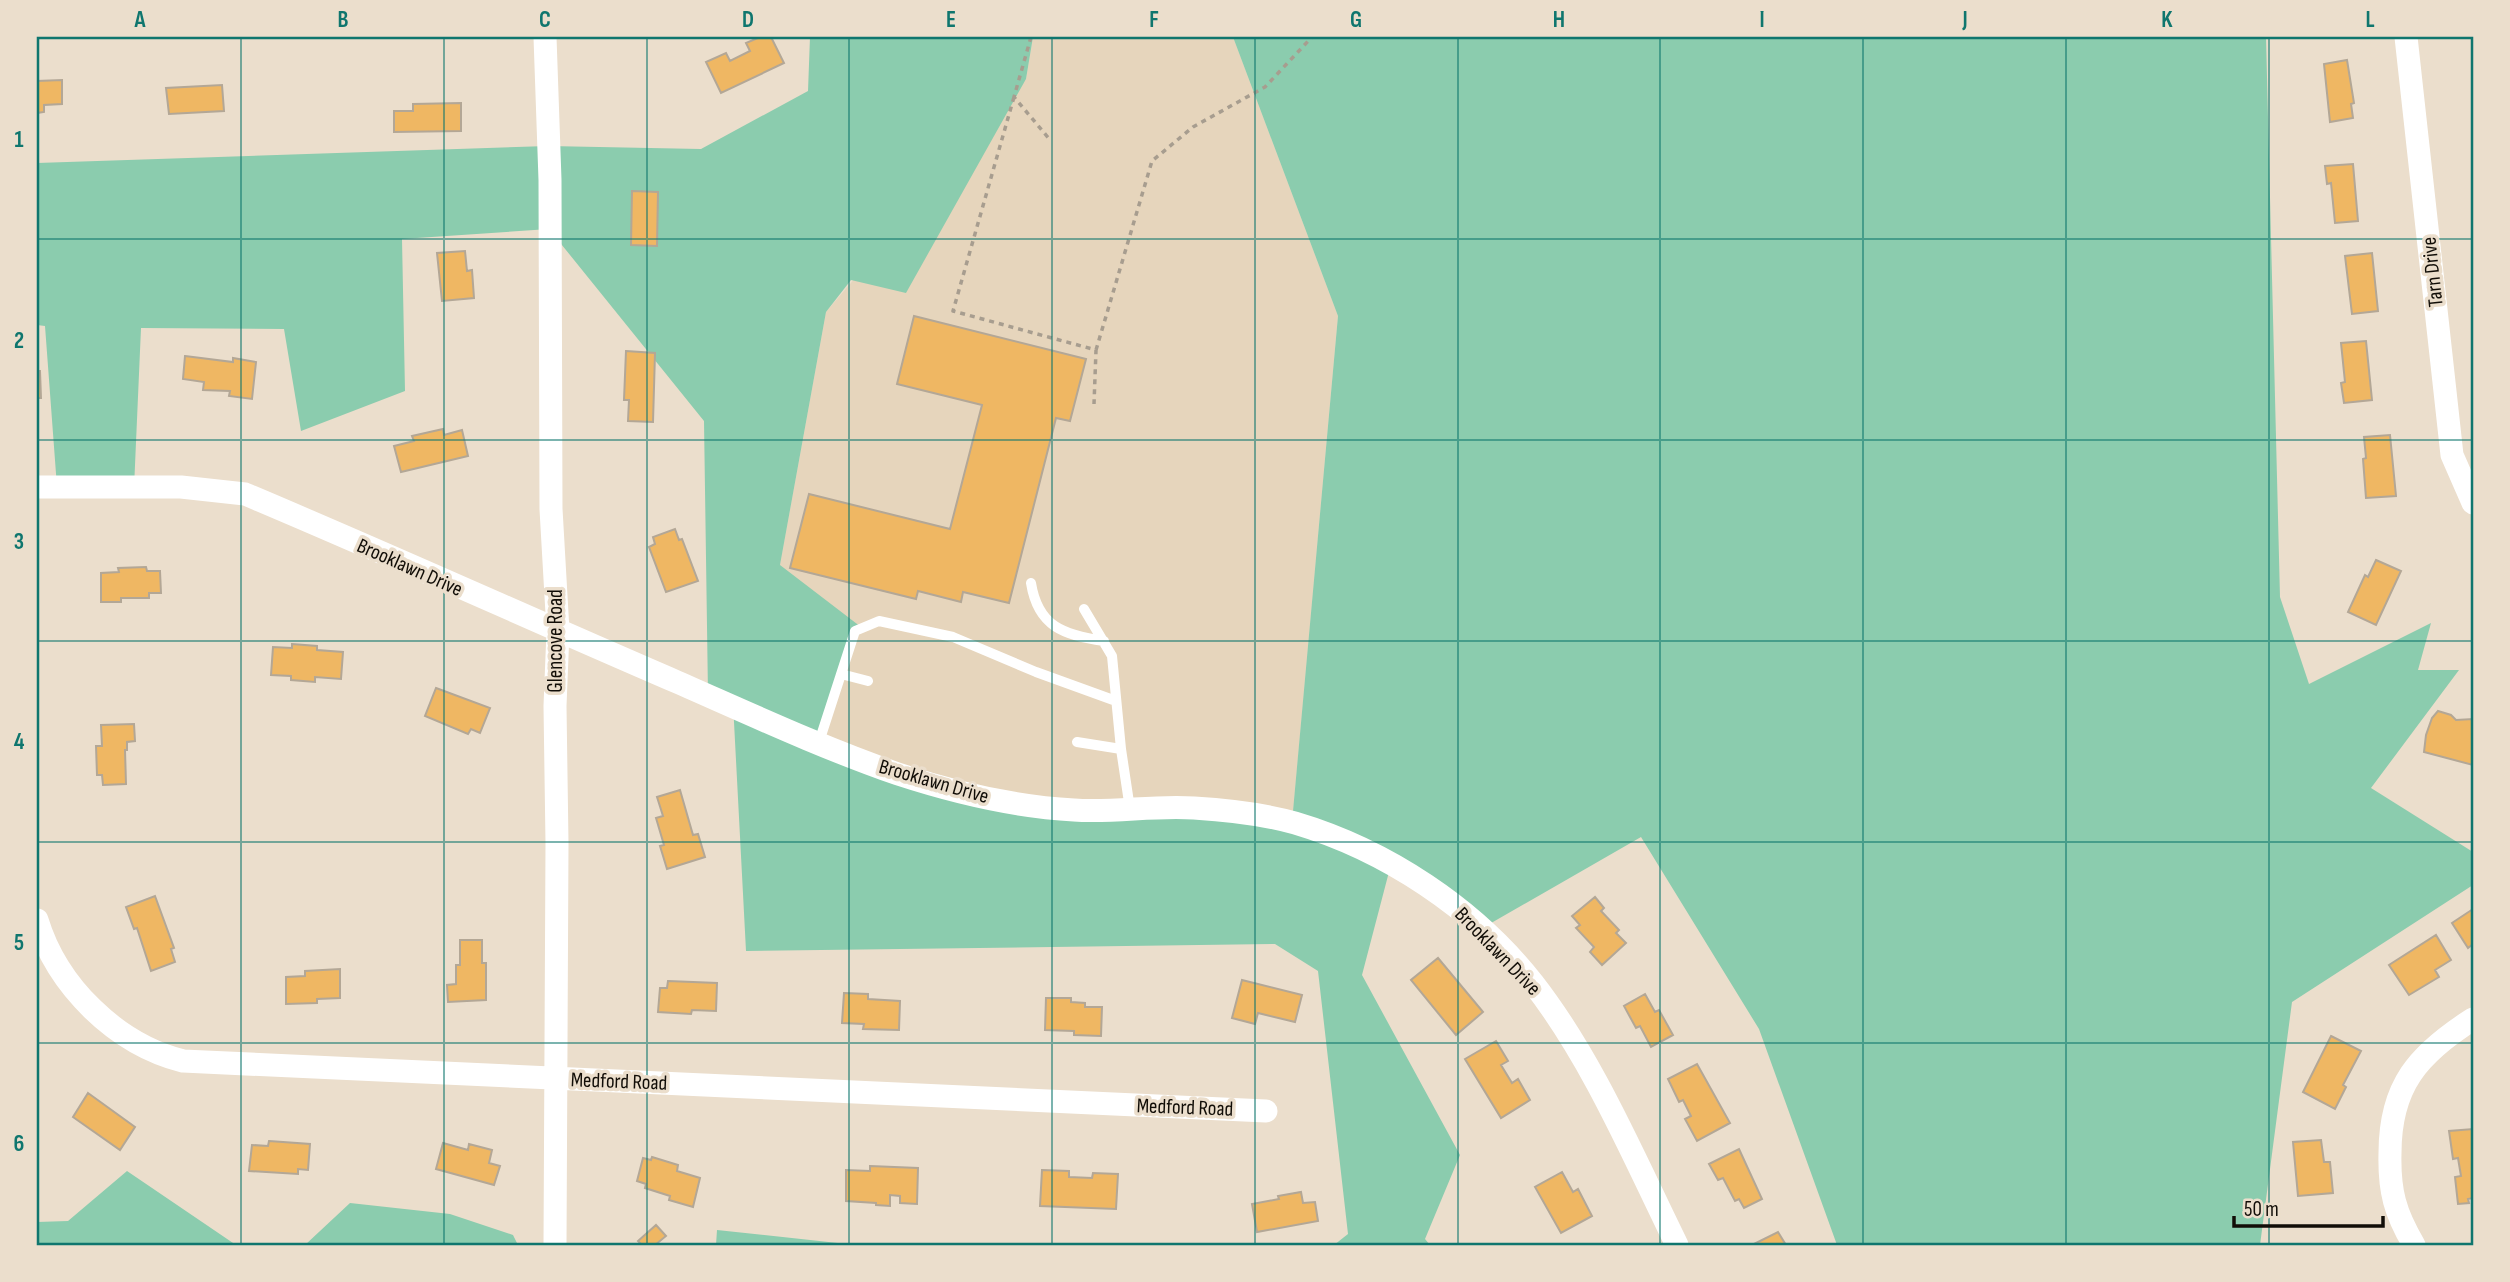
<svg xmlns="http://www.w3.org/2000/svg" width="2510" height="1282" viewBox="0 0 2510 1282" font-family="'Sofia Sans Condensed',sans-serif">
  <rect width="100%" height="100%" fill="#ebdecc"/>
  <path fill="#e6d5bc" d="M 1033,37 L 1233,37 L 1338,316 L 1292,823 L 982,799 L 821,739 L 780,565 L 826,312 L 1026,79 Z"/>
  <path fill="#8bccae" d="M 810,37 L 1033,37 L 1026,79 L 906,293 L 851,280 L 826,312 L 780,565 L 861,627 L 821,739 L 982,799 L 1292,822 L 1338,316 L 1233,37 L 2266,37 L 2280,597 L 2309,684 L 2431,623 L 2418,670 L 2459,670 L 2371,788 L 2473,852 L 2473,885 L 2292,1002 L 2260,1245 L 1837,1245 L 1759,1029 L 1641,837 L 1479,930 L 1390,868 L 1362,975 L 1460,1155 L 1425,1239 L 1430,1245 L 1334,1245 L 1348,1234 L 1318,971 L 1275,944 L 746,951 L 733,703 L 708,694 L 704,421 L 549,229 L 402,239 L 405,391 L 301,431 L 284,329 L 141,328 L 134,488 L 57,487 L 45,326 L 37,325 L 37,163 L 548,146 L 701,149 L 808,91 Z
    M 127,1171 L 236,1245 L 37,1245 L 37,1222 L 68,1221 Z
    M 350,1203 L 450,1214 L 513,1235 L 518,1245 L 305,1245 Z
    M 717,1230 L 856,1245 L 716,1245 Z"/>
  <path fill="#efb763" stroke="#b3a796" stroke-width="2" d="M 760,37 L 771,37 L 784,63 L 721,93 L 706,62 L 726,53 L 730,61 L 750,51 L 746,43 Z
    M 2347,60 L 2354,103 L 2351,104 L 2353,118 L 2330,122 L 2324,64 Z
    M 62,80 L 62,104 L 44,105 L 44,112 L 37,113 L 37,81 Z
    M 222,85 L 224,111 L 169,114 L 166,88 Z
    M 461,103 L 461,131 L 394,132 L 394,111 L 413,111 L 413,104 Z
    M 2353,164 L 2358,221 L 2335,223 L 2331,183 L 2327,184 L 2325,166 Z
    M 632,191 L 658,192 L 657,246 L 631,245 Z
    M 465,251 L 467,271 L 472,270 L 474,298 L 442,301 L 437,253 Z
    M 2372,253 L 2378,311 L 2352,314 L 2345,256 Z
    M 914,316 L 1086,359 L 1070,421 L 1056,418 L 1009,603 L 963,592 L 961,602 L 918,591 L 916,599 L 790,568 L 809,494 L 950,529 L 982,405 L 897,384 Z
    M 2366,341 L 2372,400 L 2344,403 L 2341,383 L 2345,382 L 2341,343 Z
    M 626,351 L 655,353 L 653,422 L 628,421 L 629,400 L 624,400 Z
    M 185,356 L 233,362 L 233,358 L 256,362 L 252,399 L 229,396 L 230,391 L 203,390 L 204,382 L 183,379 Z
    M 37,371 L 40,371 L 41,398 L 37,398 Z
    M 443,429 L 444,435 L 462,430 L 468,456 L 401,472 L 394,446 L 414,441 L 412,436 Z
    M 2390,435 L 2396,496 L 2366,498 L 2363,459 L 2366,458 L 2364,437 Z
    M 675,529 L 679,540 L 682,539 L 698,581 L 666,592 L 649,547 L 655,544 L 653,537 Z
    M 2376,560 L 2401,571 L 2376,625 L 2348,612 L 2365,575 L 2368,577 Z
    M 146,567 L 147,571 L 160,571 L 161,593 L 149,593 L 149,598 L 121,598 L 121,602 L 101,602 L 101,573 L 119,572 L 118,568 Z
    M 292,644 L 317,646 L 317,650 L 343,652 L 341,679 L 315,677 L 315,682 L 291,680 L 291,676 L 271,675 L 273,647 L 292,648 Z
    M 436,688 L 490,708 L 480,733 L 471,729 L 468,734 L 425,716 Z
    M 2438,711 L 2451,715 L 2456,720 L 2473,719 L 2473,765 L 2424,752 L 2426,735 L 2432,718 Z
    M 134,724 L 135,741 L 127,742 L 127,750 L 125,750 L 126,784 L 103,785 L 102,775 L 97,775 L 96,746 L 102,746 L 101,725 Z
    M 680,790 L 693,835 L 698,834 L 705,857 L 667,869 L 660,846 L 664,845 L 656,818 L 663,816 L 657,797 Z
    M 155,896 L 174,948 L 171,949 L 175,962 L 151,971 L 137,928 L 134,929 L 126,907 Z
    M 1595,897 L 1604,908 L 1601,911 L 1619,930 L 1616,933 L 1626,943 L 1602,965 L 1590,952 L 1594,947 L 1576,928 L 1580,925 L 1572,916 Z
    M 2473,909 L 2473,944 L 2468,948 L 2452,923 Z
    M 2436,935 L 2451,960 L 2435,970 L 2439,977 L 2409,995 L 2389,965 Z
    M 460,940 L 482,940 L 482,963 L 486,963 L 486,1000 L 448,1002 L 447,985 L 456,984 L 456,965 L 460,965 Z
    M 1438,958 L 1483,1012 L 1456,1035 L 1411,980 Z
    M 340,969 L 340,998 L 317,999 L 317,1003 L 286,1004 L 286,977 L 305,976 L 305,971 Z
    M 1242,980 L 1302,995 L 1295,1022 L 1258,1013 L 1255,1024 L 1232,1018 Z
    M 668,981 L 717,983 L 716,1011 L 692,1010 L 691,1014 L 658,1012 L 660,988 L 667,988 Z
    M 844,993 L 868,994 L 868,999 L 900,1001 L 899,1030 L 863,1029 L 864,1024 L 842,1023 Z
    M 1645,994 L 1655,1012 L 1659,1010 L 1673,1035 L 1651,1047 L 1640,1026 L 1636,1028 L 1624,1006 Z
    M 1046,998 L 1071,998 L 1071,1002 L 1085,1003 L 1085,1007 L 1102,1007 L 1101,1036 L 1074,1035 L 1074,1031 L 1045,1030 Z
    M 2331,1036 L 2361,1051 L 2343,1085 L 2346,1087 L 2335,1109 L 2303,1092 Z
    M 1496,1041 L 1508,1061 L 1501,1065 L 1512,1083 L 1518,1079 L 1530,1100 L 1501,1118 L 1465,1059 Z
    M 1697,1064 L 1730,1123 L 1697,1141 L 1685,1119 L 1691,1116 L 1683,1100 L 1679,1102 L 1668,1079 Z
    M 88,1093 L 135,1127 L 120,1150 L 73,1117 Z
    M 2473,1129 L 2473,1198 L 2468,1199 L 2469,1203 L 2458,1204 L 2455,1177 L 2461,1176 L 2458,1158 L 2453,1159 L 2449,1131 Z
    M 2321,1140 L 2324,1162 L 2330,1162 L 2333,1193 L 2298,1196 L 2293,1142 Z
    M 269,1141 L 310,1144 L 308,1170 L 298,1169 L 298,1174 L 249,1171 L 252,1145 L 268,1146 Z
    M 443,1143 L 468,1150 L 469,1144 L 492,1150 L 489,1163 L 500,1166 L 494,1185 L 436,1169 Z
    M 1739,1149 L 1762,1199 L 1744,1208 L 1739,1199 L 1735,1201 L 1723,1178 L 1718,1180 L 1709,1164 Z
    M 652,1157 L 678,1165 L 677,1171 L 700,1178 L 693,1207 L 669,1200 L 670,1196 L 645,1188 L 646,1184 L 637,1181 L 643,1158 L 651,1160 Z
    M 870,1166 L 918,1168 L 917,1204 L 900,1203 L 900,1196 L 890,1195 L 890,1206 L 876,1205 L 876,1203 L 846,1201 L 846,1170 L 870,1171 Z
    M 1042,1170 L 1069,1171 L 1069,1177 L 1092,1178 L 1093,1173 L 1118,1174 L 1116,1209 L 1040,1206 Z
    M 1562,1172 L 1573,1192 L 1578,1189 L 1592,1216 L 1561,1233 L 1535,1187 Z
    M 1301,1192 L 1303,1203 L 1315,1202 L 1318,1221 L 1257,1232 L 1252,1204 L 1279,1199 L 1278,1196 Z
    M 656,1225 L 666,1236 L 655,1245 L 642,1245 L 638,1241 Z
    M 1778,1232 L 1786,1245 L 1752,1245 Z"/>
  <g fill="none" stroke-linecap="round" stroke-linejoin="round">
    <path stroke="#a79d8f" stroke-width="3.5" stroke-dasharray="5 5" stroke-linecap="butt" d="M 1031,37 L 1014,97 L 1051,141
      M 1014,97 L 953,311 L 1096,350 L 1094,404
      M 1096,350 L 1152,161 L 1193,127 L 1265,87 L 1312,37"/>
    <path stroke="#fff" stroke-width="10" d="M 1031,583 C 1038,627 1064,635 1104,641
      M 1084,609 L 1112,656 L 1121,749 L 1130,809
      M 841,674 L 868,681
      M 819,742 L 855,631 L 879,621 L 953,637 L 1036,672 L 1116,701
      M 1077,742 L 1121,749"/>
    <path stroke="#fff" stroke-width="23" d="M 545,37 L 550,180 L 551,509 L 558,631 L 555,706 L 557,843 L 555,1245
      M 2406,37 L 2452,455 L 2473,503
      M 37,487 L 181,487 L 245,494 C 390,555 533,620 677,682 C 750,714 823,748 898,774 C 953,792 1017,807 1074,810 C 1114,813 1154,805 1194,808 C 1227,810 1263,814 1295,823 C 1386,850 1474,908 1533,983 C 1593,1060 1634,1158 1677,1245
      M 37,920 C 57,986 116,1044 183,1061 L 1266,1111
      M 2414,1245 C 2395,1213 2389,1191 2390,1153 C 2390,1086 2418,1054 2473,1019"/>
  </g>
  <path fill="none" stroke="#0f766e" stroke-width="2" stroke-opacity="0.55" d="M 241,37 L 241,1245M 444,37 L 444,1245M 647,37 L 647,1245M 849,37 L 849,1245M 1052,37 L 1052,1245M 1255,37 L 1255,1245M 1458,37 L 1458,1245M 1660,37 L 1660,1245M 1863,37 L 1863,1245M 2066,37 L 2066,1245M 2269,37 L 2269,1245M 37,239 L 2473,239M 37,440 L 2473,440M 37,641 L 2473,641M 37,842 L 2473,842M 37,1043 L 2473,1043"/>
  <g text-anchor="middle" stroke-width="7" stroke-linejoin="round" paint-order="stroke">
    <g font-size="21" fill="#110d07" stroke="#ebdecc">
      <text transform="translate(2432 272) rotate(-96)" y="7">Tarn Drive</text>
      <text transform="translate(410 567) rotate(24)" y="7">Brooklawn Drive</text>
      <text transform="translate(555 641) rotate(-90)" y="7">Glencove Road</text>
      <text transform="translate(934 781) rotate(16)" y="7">Brooklawn Drive</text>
      <text transform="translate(1498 951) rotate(46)" y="7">Brooklawn Drive</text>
      <text transform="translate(619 1081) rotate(2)" y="7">Medford Road</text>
      <text transform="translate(1185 1107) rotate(2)" y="7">Medford Road</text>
    </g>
  </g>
  <rect width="2510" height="1282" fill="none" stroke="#ebdecc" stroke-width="77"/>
  <path d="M2234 1216v10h149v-10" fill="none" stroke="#110d07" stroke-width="3.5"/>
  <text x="2244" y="1216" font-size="21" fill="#110d07" stroke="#ebdecc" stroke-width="5" paint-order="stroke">50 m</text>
  <rect x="38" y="38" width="2434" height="1206" fill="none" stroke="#0f766e" stroke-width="2.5"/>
  <g font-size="23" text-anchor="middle" font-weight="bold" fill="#0f766e">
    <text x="140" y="27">A</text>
    <text x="343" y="27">B</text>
    <text x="545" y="27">C</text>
    <text x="748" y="27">D</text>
    <text x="951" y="27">E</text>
    <text x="1154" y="27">F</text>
    <text x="1356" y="27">G</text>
    <text x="1559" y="27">H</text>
    <text x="1762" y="27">I</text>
    <text x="1965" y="27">J</text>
    <text x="2167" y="27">K</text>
    <text x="2370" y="27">L</text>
    <text x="19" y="147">1</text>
    <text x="19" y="348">2</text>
    <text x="19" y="549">3</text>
    <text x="19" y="749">4</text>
    <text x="19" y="950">5</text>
    <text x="19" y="1151">6</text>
  </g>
</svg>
